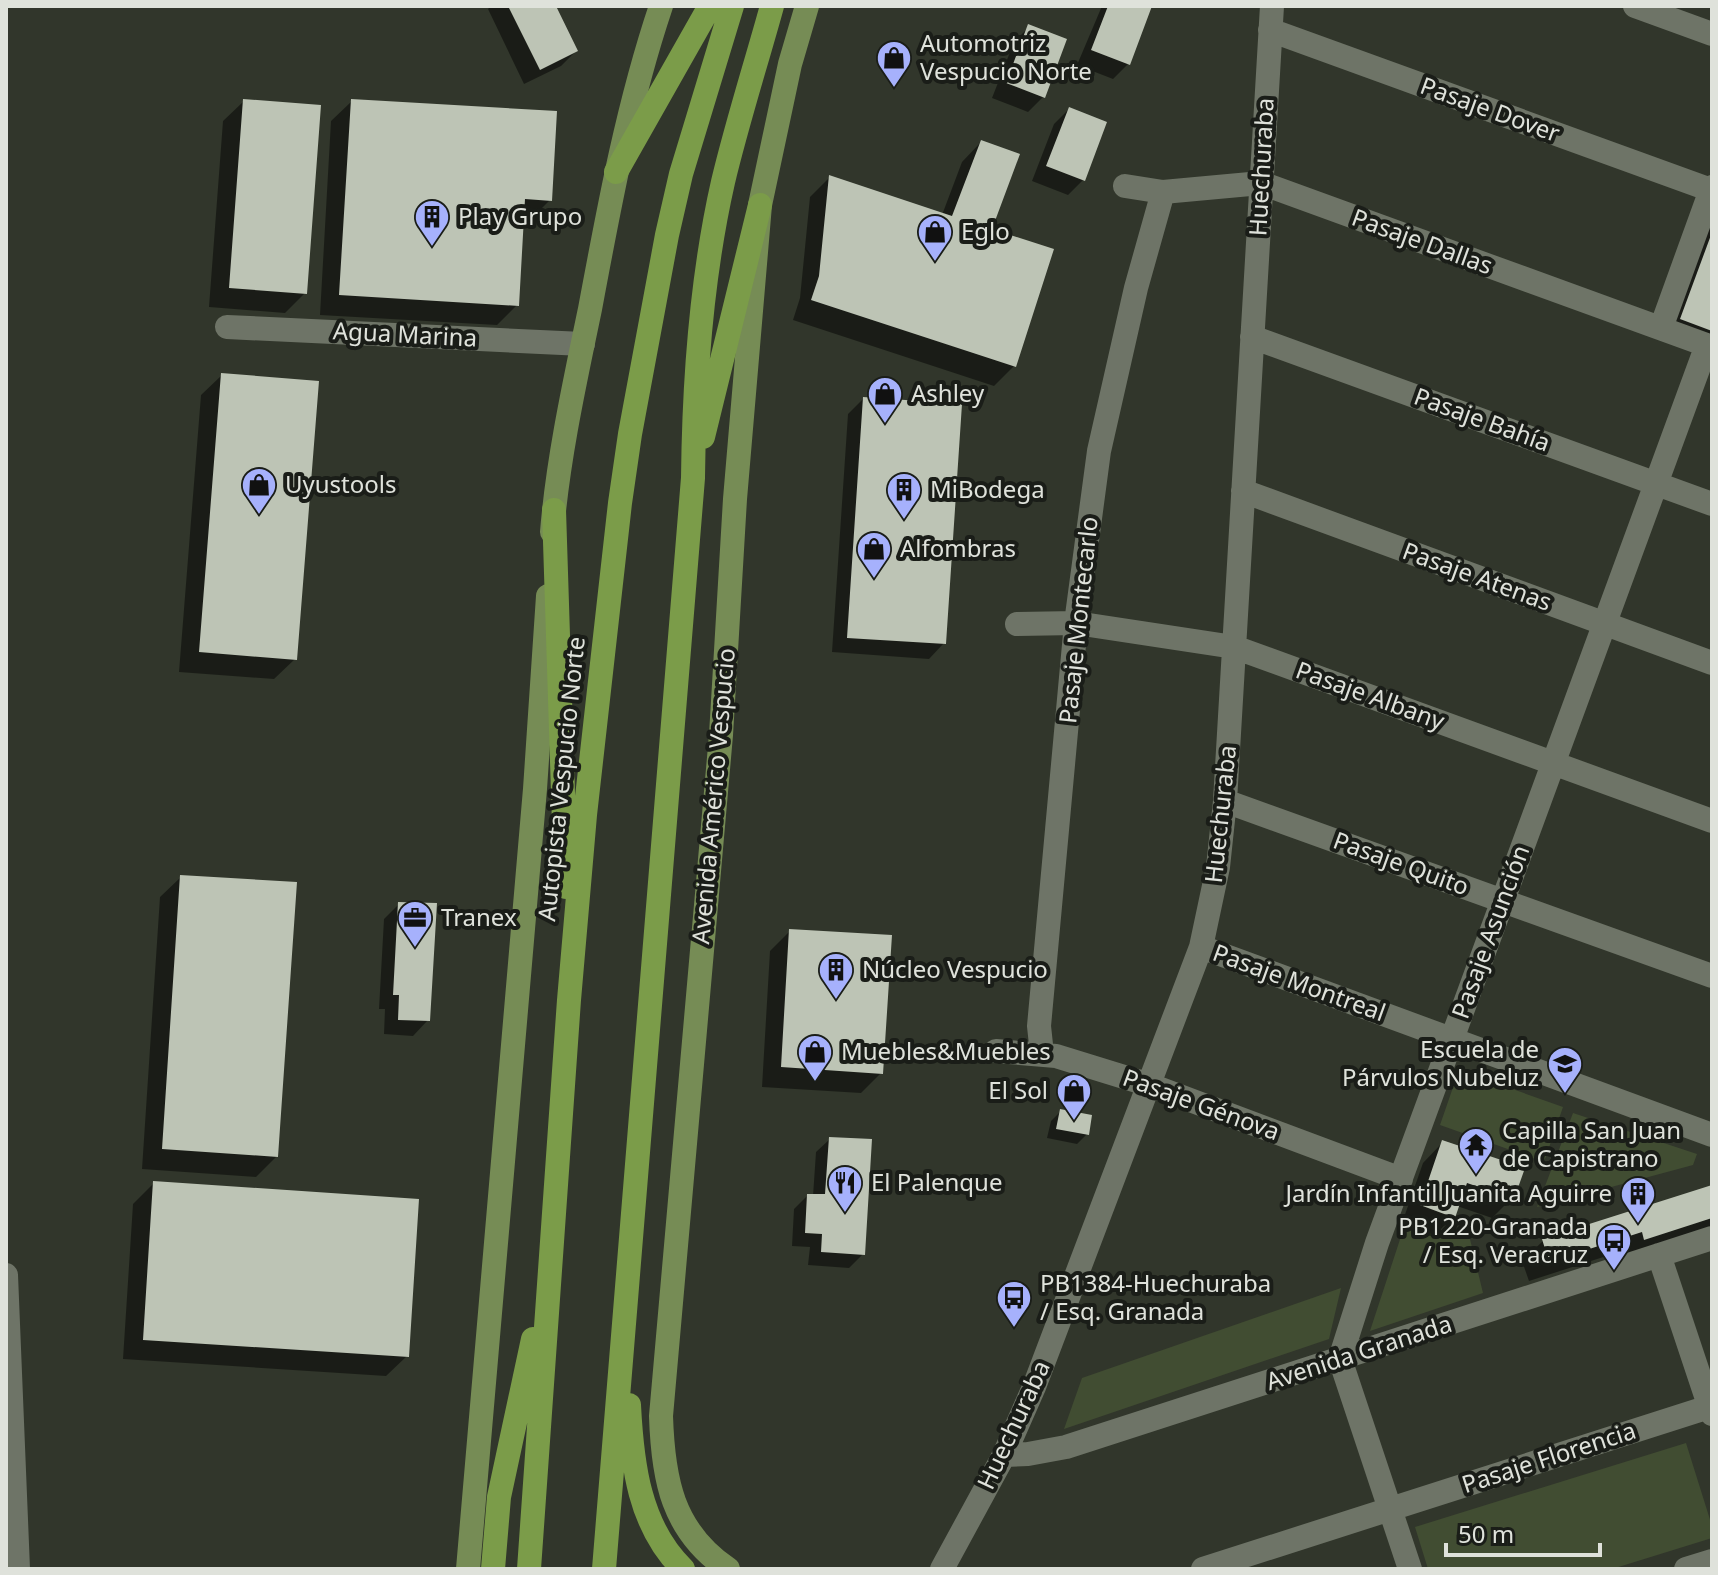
<svg xmlns="http://www.w3.org/2000/svg" width="1718" height="1575" viewBox="0 0 1718 1575" font-family="'Noto Sans',sans-serif">
  <rect width="100%" height="100%" fill="#31362b"/>
  <path fill="#414d32" d="M 1459,1070 L 1563,1107 L 1544,1162 L 1440,1125 Z
    M 1573,1113 L 1697,1154 L 1693,1165 L 1537,1207 Z
    M 1407,1218 L 1470,1239 L 1483,1293 L 1370,1331 Z
    M 1341,1288 L 1329,1339 L 1064,1429 L 1082,1378 Z
    M 1686,1443 L 1712,1526 L 1712,1538 L 1612,1569 L 1428,1569 L 1415,1527 Z"/>
  <path fill="#0007" d="M 491,6 L 554,6 L 576,51 L 561,66 L 524,84 L 488,9 Z
    M 1102,6 L 1147,6 L 1128,64 L 1113,79 L 1077,65 Z
    M 1029,27 L 1043,97 L 1028,112 L 992,98 L 1014,42 Z
    M 244,101 L 305,293 L 285,313 L 209,307 L 223,121 Z
    M 352,101 L 550,200 L 530,220 L 522,220 L 517,305 L 497,325 L 320,315 L 331,121 Z
    M 1069,109 L 1083,180 L 1068,195 L 1032,181 L 1054,124 Z
    M 981,142 L 989,230 L 1014,366 L 994,386 L 793,320 L 800,298 L 810,197 L 829,178 L 942,215 L 962,162 Z
    M 1712,193 L 1712,358 L 1661,339 Z
    M 222,375 L 295,659 L 274,679 L 179,672 L 201,395 Z
    M 863,399 L 944,643 L 929,659 L 832,652 L 848,414 Z
    M 181,877 L 277,1156 L 256,1177 L 142,1169 L 160,897 Z
    M 399,904 L 428,1020 L 413,1036 L 384,1034 L 385,1009 L 379,1009 L 384,919 Z
    M 790,931 L 881,1073 L 861,1093 L 762,1087 L 770,951 Z
    M 1061,1111 L 1087,1134 L 1077,1144 L 1047,1138 L 1051,1121 Z
    M 830,1139 L 863,1254 L 849,1268 L 808,1265 L 810,1247 L 792,1246 L 794,1209 L 807,1196 L 813,1196 L 816,1152 Z
    M 1443,1142 L 1512,1198 L 1492,1218 L 1457,1206 L 1453,1217 L 1433,1237 L 1401,1226 L 1423,1163 Z
    M 154,1183 L 407,1356 L 386,1376 L 123,1359 L 133,1204 Z
    M 1712,1187 L 1712,1230 L 1624,1259 L 1622,1251 L 1529,1281 L 1522,1261 L 1543,1241 Z"/>
  <path fill="#bdc4b5" d="M 508,6 L 556,6 L 578,51 L 540,70 Z
    M 1108,6 L 1152,6 L 1130,65 L 1091,50 Z
    M 1028,24 L 1067,39 L 1045,98 L 1006,83 Z
    M 243,99 L 321,105 L 307,294 L 229,288 Z
    M 351,99 L 557,111 L 552,201 L 525,199 L 519,306 L 339,295 Z
    M 1069,107 L 1107,122 L 1085,181 L 1046,166 Z
    M 981,140 L 1020,154 L 992,229 L 1054,249 L 1016,367 L 811,300 L 819,276 L 829,175 L 952,216 Z
    M 1711,235 L 1712,235 L 1712,331 L 1680,319 Z
    M 221,373 L 319,381 L 297,660 L 199,652 Z
    M 863,397 L 962,404 L 946,644 L 847,638 Z
    M 180,875 L 297,882 L 278,1157 L 162,1149 Z
    M 398,902 L 437,903 L 430,1021 L 398,1020 L 399,995 L 393,995 Z
    M 789,929 L 892,935 L 883,1074 L 781,1067 Z
    M 1060,1109 L 1092,1115 L 1089,1135 L 1056,1129 Z
    M 829,1137 L 872,1139 L 865,1255 L 821,1252 L 822,1234 L 805,1233 L 807,1194 L 825,1194 Z
    M 1442,1140 L 1525,1168 L 1514,1199 L 1467,1183 L 1455,1218 L 1420,1205 Z
    M 153,1181 L 419,1199 L 409,1357 L 143,1340 Z
    M 1712,1185 L 1712,1218 L 1644,1240 L 1642,1232 L 1549,1262 L 1542,1239 Z"/>
  <g fill="none" stroke-linecap="round" stroke-linejoin="round">
    <path stroke="#6e7467" stroke-width="24" d="M 1635,6 L 1712,34
      M 1270,30 L 1711,190
      M 1125,186 L 1163,192 L 1261,183 L 1712,347
      M 227,327 L 583,344
      M 1661,328 L 1712,187
      M 1252,337 L 1712,504
      M 1243,491 L 1712,663
      M 1017,624 L 1076,623 L 1234,647 L 1712,821
      M 1225,801 L 1712,976
      M 1201,947 L 1712,1135
      M 996,1051 L 1056,1056 L 1150,1085 L 1401,1179
      M 1042,1054 L 1039,1026 L 1076,623 L 1099,451 L 1136,288 L 1163,192
      M 1659,1255 L 1712,1414
      M 6,1275 L 18,1569
      M 1004,1455 L 1028,1454 L 1066,1447 L 1712,1238
      M 942,1569 L 1004,1455 L 1034,1387 L 1201,947 L 1218,867 L 1225,801 L 1272,6
      M 1203,1569 L 1712,1406
      M 1410,1569 L 1340,1359 L 1377,1243 L 1707,345
      M 1686,1569 L 1712,1561"/>
    <path stroke="#768c55" stroke-width="24" d="M 552,532 C 558,458 575,381 590,309 C 609,207 628,104 661,6
      M 468,1569 L 535,789 L 548,596
      M 728,1569 C 672,1531 663,1479 661,1416 L 721,735 L 735,499 L 760,205 L 790,64 L 807,6"/>
    <path stroke="#7b9c49" stroke-width="24" d="M 616,172 L 710,6
      M 703,437 L 760,205
      M 554,510 L 566,887
      M 629,1405 C 632,1464 639,1526 683,1569
      M 493,1569 L 499,1497 L 533,1339
      M 529,1569 L 569,1000 L 585,815 L 620,503 L 630,434 L 667,235 L 681,174 L 732,6
      M 604,1569 L 693,478 C 694,379 701,279 723,182 C 737,123 756,64 772,6"/>
  </g>
  <defs>
    <symbol id="shop-pin" viewBox="-11 -11 22 30"><path d="M0 17L-7.5 6A9.5 9.5 0 1 1 7.5 6Z" fill="#a6b1fc" stroke="#1a1d18"/><path d="M-5-2.5h2.3a2.7 3.5 0 0 1 5.4 0H5L5.5 6h-11ZM-1.5-2.5h3a1.5 2.3 0 0 0-3 0Z" fill="#111"/></symbol>
    <symbol id="building-pin" viewBox="-11 -11 22 30"><path d="M0 17L-7.5 6A9.5 9.5 0 1 1 7.5 6Z" fill="#a6b1fc" stroke="#1a1d18"/><path d="M-4-6H4V6H1V3H-1V6H-4ZM-2.5-4.3h1.7v1.8h-1.7ZM.8-4.3h1.7v1.8H.8ZM-2.5-1h1.7V.8h-1.7ZM.8-1h1.7V.8H.8Z" fill="#111"/></symbol>
    <symbol id="office-pin" viewBox="-11 -11 22 30"><path d="M0 17L-7.5 6A9.5 9.5 0 1 1 7.5 6Z" fill="#a6b1fc" stroke="#1a1d18"/><path d="M-6-3h4V-5.5h4V-3h4V5H-6ZM-1-4.5V-3h2v-1.5ZM-6 0V1H6V0Z" fill="#111"/></symbol>
    <symbol id="school-pin" viewBox="-11 -11 22 30"><path d="M0 17L-7.5 6A9.5 9.5 0 1 1 7.5 6Z" fill="#a6b1fc" stroke="#1a1d18"/><path d="M0-5L7-2L0 1L-7-2ZM-4 1L0 2.5L4 1V4Q0 6-4 4Z" fill="#111"/></symbol>
    <symbol id="temple-pin" viewBox="-11 -11 22 30"><path d="M0 17L-7.5 6A9.5 9.5 0 1 1 7.5 6Z" fill="#a6b1fc" stroke="#1a1d18"/><path d="M0-6L5-2H3V0L6.5 2.5H4V6H1.5V3h-3V6H-4V2.5H-6.5L-3 0V-2H-5Z" fill="#111"/></symbol>
    <symbol id="restaurant-pin" viewBox="-11 -11 22 30"><path d="M0 17L-7.5 6A9.5 9.5 0 1 1 7.5 6Z" fill="#a6b1fc" stroke="#1a1d18"/><path d="M-5-6h1v4h1v-4h1v4h1v-4h1v5L-1.5 .5V6h-2V.5L-5-1ZM5-6V6H3V1.5H1.5Q1.5-4 5-6Z" fill="#111"/></symbol>
    <symbol id="bus-pin" viewBox="-11 -11 22 30"><path d="M0 17L-7.5 6A9.5 9.5 0 1 1 7.5 6Z" fill="#a6b1fc" stroke="#1a1d18"/><path d="M-5-6H5V4H4V6H2V4H-2V6H-4V4H-5ZM-3.5-4V0h7V-4ZM-3.5 1.2v1.5H-2V1.2ZM2 1.2v1.5H3.5V1.2Z" fill="#111"/></symbol>
  </defs>
  <g fill-rule="evenodd">
    <use href="#shop-pin" x="874" y="38" width="40" height="54"/>
    <use href="#building-pin" x="412" y="197" width="40" height="54"/>
    <use href="#shop-pin" x="915" y="212" width="40" height="54"/>
    <use href="#shop-pin" x="865" y="374" width="40" height="54"/>
    <use href="#shop-pin" x="239" y="465" width="40" height="54"/>
    <use href="#building-pin" x="884" y="470" width="40" height="54"/>
    <use href="#shop-pin" x="854" y="529" width="40" height="54"/>
    <use href="#office-pin" x="395" y="898" width="40" height="54"/>
    <use href="#building-pin" x="816" y="950" width="40" height="54"/>
    <use href="#shop-pin" x="795" y="1032" width="40" height="54"/>
    <use href="#school-pin" x="1545" y="1044" width="40" height="54"/>
    <use href="#shop-pin" x="1054" y="1071" width="40" height="54"/>
    <use href="#temple-pin" x="1456" y="1125" width="40" height="54"/>
    <use href="#restaurant-pin" x="825" y="1163" width="40" height="54"/>
    <use href="#building-pin" x="1618" y="1174" width="40" height="54"/>
    <use href="#bus-pin" x="1594" y="1221" width="40" height="54"/>
    <use href="#bus-pin" x="994" y="1278" width="40" height="54"/>
  </g>
  <g text-anchor="middle" stroke-width="8" stroke-linejoin="round" paint-order="stroke">
    <g font-size="24" fill="#dfe2db" stroke="#1a1d18" text-anchor="start">
      <text x="920" y="52">Automotriz<tspan x="920" dy="28">Vespucio Norte</tspan></text>
      <text x="458" y="225">Play Grupo</text>
      <text x="961" y="240">Eglo</text>
      <text x="911" y="402">Ashley</text>
      <text x="285" y="493">Uyustools</text>
      <text x="930" y="498">MiBodega</text>
      <text x="900" y="557">Alfombras</text>
      <text x="441" y="926">Tranex</text>
      <text x="862" y="978">Núcleo Vespucio</text>
      <text x="1539" y="1058" text-anchor="end">Escuela de<tspan x="1539" dy="28">Párvulos Nubeluz</tspan></text>
      <text x="841" y="1060">Muebles&amp;Muebles</text>
      <text x="1048" y="1099" text-anchor="end">El Sol</text>
      <text x="1502" y="1139">Capilla San Juan<tspan x="1502" dy="28">de Capistrano</tspan></text>
      <text x="871" y="1191">El Palenque</text>
      <text x="1612" y="1202" text-anchor="end">Jardín Infantil Juanita Aguirre</text>
      <text x="1588" y="1235" text-anchor="end">PB1220-Granada<tspan x="1588" dy="28">/ Esq. Veracruz</tspan></text>
      <text x="1040" y="1292">PB1384-Huechuraba<tspan x="1040" dy="28">/ Esq. Granada</tspan></text>
    </g>
    <g font-size="24" fill="#dfe2db" stroke="#1a1d18">
      <text transform="translate(1490 110) rotate(20)" y="8">Pasaje Dover</text>
      <text transform="translate(1262 167) rotate(-87)" y="8">Huechuraba</text>
      <text transform="translate(1422 242) rotate(20)" y="8">Pasaje Dallas</text>
      <text transform="translate(405 335) rotate(3)" y="8">Agua Marina</text>
      <text transform="translate(1482 420) rotate(20)" y="8">Pasaje Bahía</text>
      <text transform="translate(1477 577) rotate(20)" y="8">Pasaje Atenas</text>
      <text transform="translate(1079 620) rotate(-84)" y="8">Pasaje Montecarlo</text>
      <text transform="translate(1370 696) rotate(20)" y="8">Pasaje Albany</text>
      <text transform="translate(562 779) rotate(-84)" y="8">Autopista Vespucio Norte</text>
      <text transform="translate(714 796) rotate(-85)" y="8">Avenida Américo Vespucio</text>
      <text transform="translate(1221 814) rotate(-84)" y="8">Huechuraba</text>
      <text transform="translate(1401 864) rotate(20)" y="8">Pasaje Quito</text>
      <text transform="translate(1491 932) rotate(-70)" y="8">Pasaje Asunción</text>
      <text transform="translate(1299 983) rotate(20)" y="8">Pasaje Montreal</text>
      <text transform="translate(1201 1105) rotate(20)" y="8">Pasaje Génova</text>
      <text transform="translate(1359 1353) rotate(-18)" y="8">Avenida Granada</text>
      <text transform="translate(1014 1425) rotate(-65)" y="8">Huechuraba</text>
      <text transform="translate(1549 1458) rotate(-18)" y="8">Pasaje Florencia</text>
    </g>
  </g>
  <rect width="1718" height="1575" fill="none" stroke="#dfe2db" stroke-width="16"/>
  <path d="M1446 1543v12h154v-12" fill="none" stroke="#dfe2db" stroke-width="4"/>
  <text x="1458" y="1543" font-size="24" fill="#dfe2db" stroke="#1a1d18" stroke-width="6" paint-order="stroke">50 m</text>
</svg>
